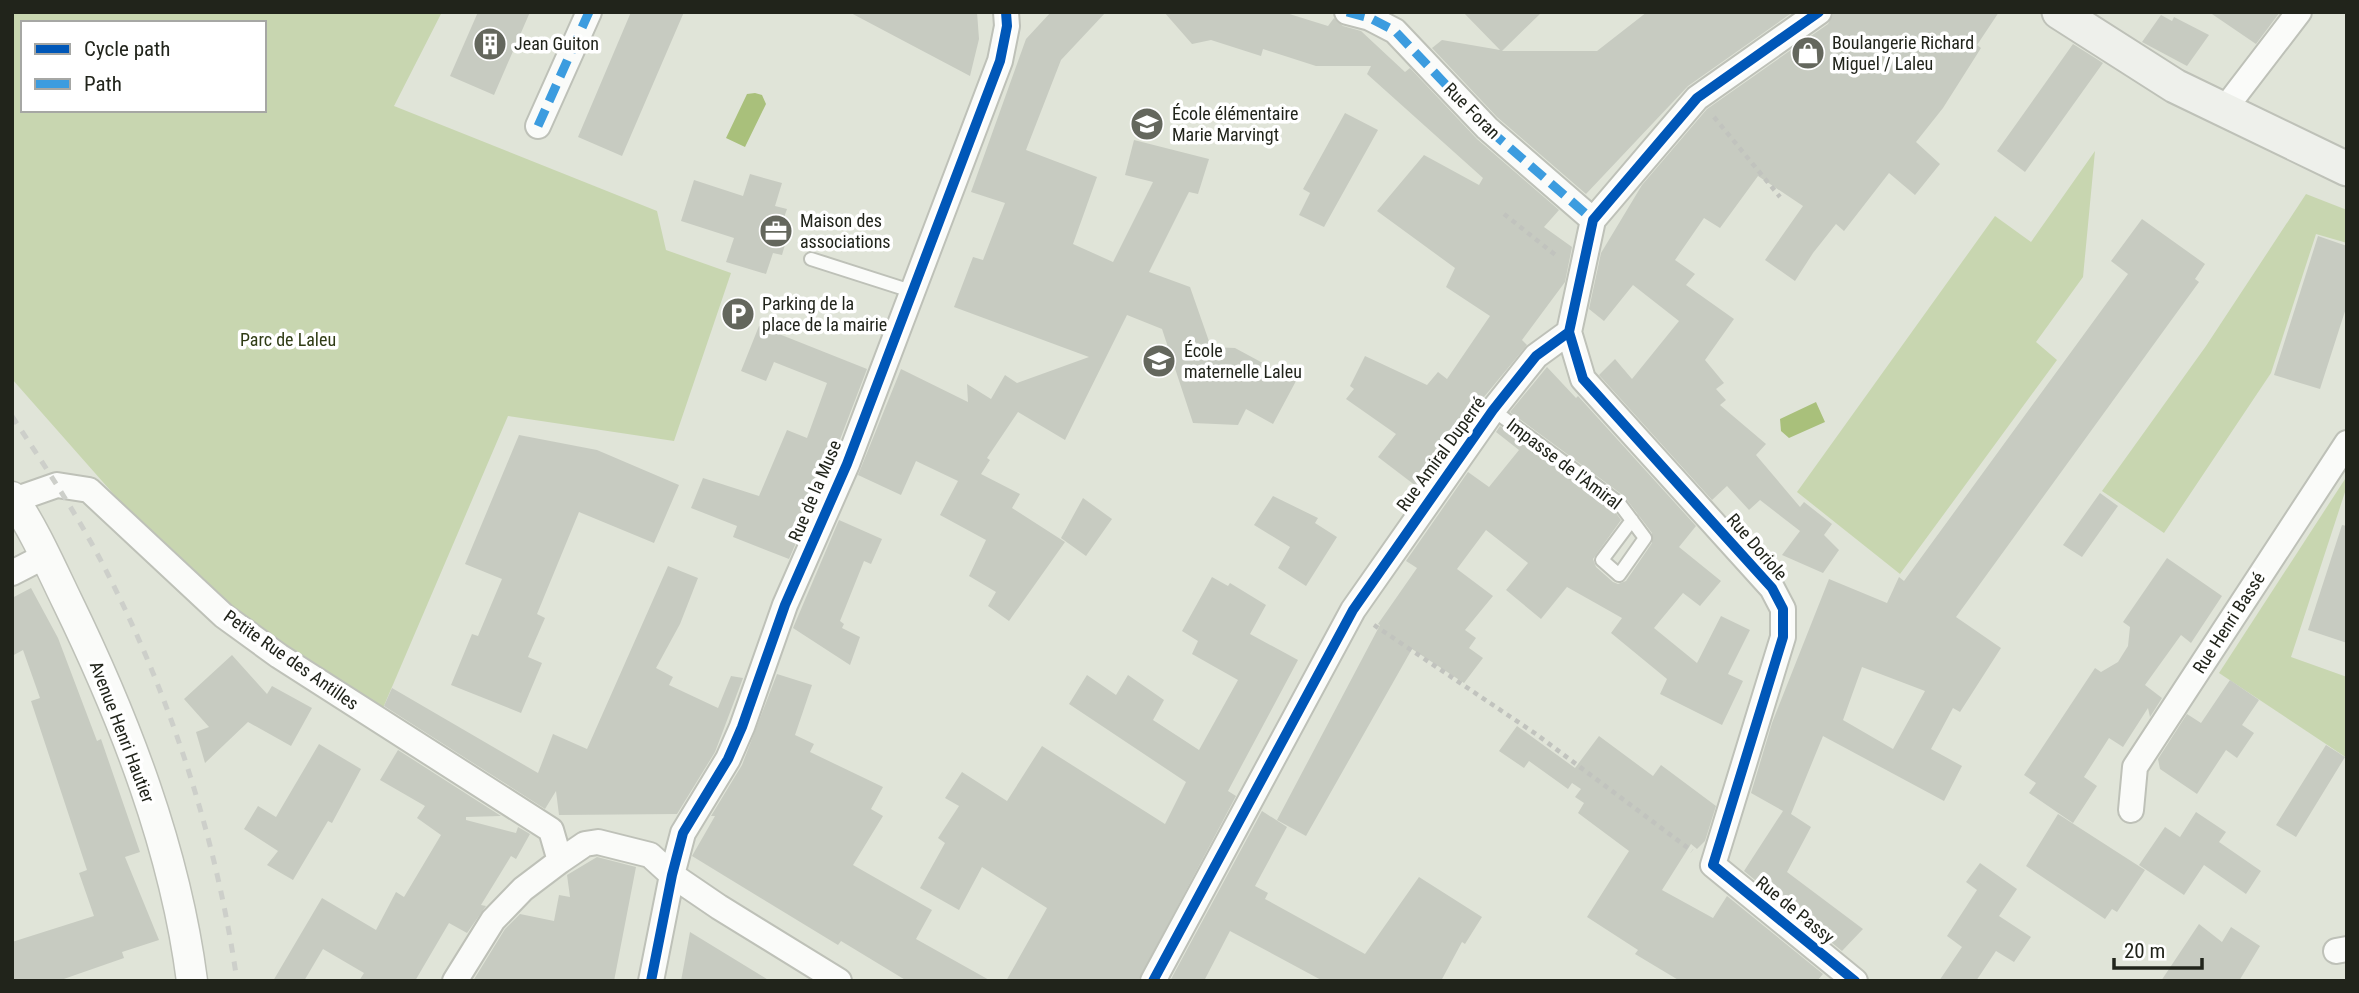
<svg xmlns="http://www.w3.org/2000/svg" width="2359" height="993" viewBox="0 0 2359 993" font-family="'Roboto Condensed',sans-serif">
  <rect width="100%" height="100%" fill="#e0e4d8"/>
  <path fill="#c8d6b0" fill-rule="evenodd" d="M 12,12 L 442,12 L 394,106 L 657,211 L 666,250 L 731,273 L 674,441 L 508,416 L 380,715 L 234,618 L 117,498 L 12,379 ZM 23,23 L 264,23 L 264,110 L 23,110 Z
    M 2095,151 L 2083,277 L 2036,342 L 2057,360 L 1900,574 L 1797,492 L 1995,216 L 2031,242 Z
    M 2306,194 L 2347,210 L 2347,243 L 2316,234 L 2271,373 L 2164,533 L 2102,491 L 2206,346 Z
    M 2347,476 L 2347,486 L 2291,657 L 2347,677 L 2347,758 L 2219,673 Z"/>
  <path fill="#a9c07b" d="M 755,93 L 762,95 L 766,104 L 745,147 L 726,138 L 747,94 Z
    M 1816,402 L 1825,422 L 1789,438 L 1781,431 L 1780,419 Z"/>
  <path fill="#c7cbc1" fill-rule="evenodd" d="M 478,12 L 530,12 L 494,95 L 450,76 Z
    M 631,12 L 684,12 L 622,156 L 578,137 Z
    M 849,12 L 977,12 L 979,39 L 970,76 Z
    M 1051,12 L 1106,12 L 1061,60 L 1026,150 L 1097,177 L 1073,244 L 1113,262 L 1153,182 L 1125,175 L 1134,140 L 1209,159 L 1198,194 L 1189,192 L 1149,272 L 1190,287 L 1211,347 L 1235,348 L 1296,381 L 1273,424 L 1246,409 L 1238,425 L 1193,423 L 1162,329 L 1127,315 L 1065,440 L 1018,412 L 987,458 L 990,460 L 981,474 L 1020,494 L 1012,508 L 1065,542 L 1009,621 L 988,606 L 996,592 L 969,576 L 986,540 L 940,515 L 958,481 L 916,461 L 901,495 L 858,475 L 901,369 L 968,402 L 967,384 L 991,399 L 1005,375 L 1017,383 L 1089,357 L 954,307 L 973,257 L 983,260 L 1005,203 L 971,192 L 1026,39 Z
    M 1164,12 L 1283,12 L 1328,26 L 1334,18 L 1343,26 L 1361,31 L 1405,72 L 1410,68 L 1477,139 L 1559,210 L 1544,227 L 1572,247 L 1565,282 L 1522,340 L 1527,345 L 1440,450 L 1444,454 L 1420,489 L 1378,457 L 1396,434 L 1346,399 L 1354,389 L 1350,386 L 1365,356 L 1427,385 L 1438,372 L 1447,379 L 1490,316 L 1446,287 L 1455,268 L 1377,211 L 1424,155 L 1479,185 L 1483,178 L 1367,74 L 1371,66 L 1316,66 L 1263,49 L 1261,56 L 1211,40 L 1192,44 Z
    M 1463,12 L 1542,12 L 1502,51 L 1597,51 L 1647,12 L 1793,12 L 1688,86 L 1586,194 L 1497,117 L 1432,48 L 1442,40 L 1500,50 Z
    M 1834,12 L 1999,12 L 1977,45 L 1981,48 L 1943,108 L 1916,142 L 1940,164 L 1915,195 L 1889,173 L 1844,231 L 1836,224 L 1813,253 L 1795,281 L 1765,260 L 1803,206 L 1758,176 L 1720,228 L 1704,218 L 1675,260 L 1695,274 L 1686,285 L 1734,319 L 1705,360 L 1724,383 L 1716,389 L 1726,400 L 1720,405 L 1766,444 L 1756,455 L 1800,507 L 1804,502 L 1832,524 L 1824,535 L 1839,550 L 1823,573 L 1782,555 L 1800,531 L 1760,500 L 1749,510 L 1727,486 L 1712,500 L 1599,375 L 1615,359 L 1632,379 L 1679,321 L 1633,285 L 1604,321 L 1589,309 L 1601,253 L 1642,185 L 1707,109 L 1828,24 Z
    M 2209,12 L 2280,12 L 2256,44 Z
    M 2161,15 L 2172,21 L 2174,17 L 2209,35 L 2187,66 L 2142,42 Z
    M 2073,44 L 2103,63 L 2025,172 L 1997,151 Z
    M 1345,113 L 1378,130 L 1324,227 L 1299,215 L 1310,193 L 1303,189 Z
    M 750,174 L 782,183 L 775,206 L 787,209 L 779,232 L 788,234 L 782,255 L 773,253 L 766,274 L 726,262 L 734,238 L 681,221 L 694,180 L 743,196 Z
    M 2142,219 L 2205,264 L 2195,279 L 2199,282 L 1956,617 L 2001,648 L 1960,712 L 1953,708 L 1931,749 L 1962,766 L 1944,801 L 1823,736 L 1791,814 L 1811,827 L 1787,872 L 1863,929 L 1842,951 L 1744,871 L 1783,811 L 1751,793 L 1772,723 L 1829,579 L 1887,603 L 1899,577 L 1904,581 L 2128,274 L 2111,261 ZM 1862,667 L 1925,691 L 1893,749 L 1843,720 Z
    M 2318,236 L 2347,246 L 2347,305 L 2320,389 L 2274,375 Z
    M 759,326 L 867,369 L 831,463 L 823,459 L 803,505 L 811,508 L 789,559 L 733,537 L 737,526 L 691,508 L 703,478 L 759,496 L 787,430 L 807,438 L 827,383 L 774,362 L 766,381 L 741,371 Z
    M 1547,367 L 1576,398 L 1578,396 L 1696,526 L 1679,547 L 1721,581 L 1700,606 L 1683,593 L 1654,628 L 1697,663 L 1721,616 L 1750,630 L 1728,674 L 1743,681 L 1722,725 L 1660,694 L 1667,679 L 1611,633 L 1622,618 L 1567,587 L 1541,619 L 1506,590 L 1528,563 L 1486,530 L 1457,569 L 1493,596 L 1465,630 L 1476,638 L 1469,648 L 1483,658 L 1464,683 L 1412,649 L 1306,836 L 1277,820 L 1380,625 L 1378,624 L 1417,568 L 1406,561 L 1468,472 L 1489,487 L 1519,450 L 1496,432 L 1500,426 L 1613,509 L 1621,520 L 1593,559 L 1596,567 L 1613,582 L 1618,584 L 1626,581 L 1652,543 L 1652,533 L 1624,496 L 1510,412 Z
    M 519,435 L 597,450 L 679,485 L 654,543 L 579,512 L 537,614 L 545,618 L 528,657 L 542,663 L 521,713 L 451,685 L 472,634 L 478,636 L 502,579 L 465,564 Z
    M 2100,493 L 2118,506 L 2082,557 L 2063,545 Z
    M 1273,496 L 1318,518 L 1315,523 L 1337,537 L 1306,586 L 1278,568 L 1290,547 L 1254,525 Z
    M 1083,498 L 1112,519 L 1086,556 L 1061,538 Z
    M 839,520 L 882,539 L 871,564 L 864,561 L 840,621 L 844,624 L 842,628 L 860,637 L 850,665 L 793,628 Z
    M 2342,525 L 2347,526 L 2347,643 L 2308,630 Z
    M 2167,558 L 2222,596 L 2191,643 L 2181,635 L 2145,685 L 2162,698 L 2150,717 L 2148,708 L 2123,747 L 2109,738 L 2084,777 L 2097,786 L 2073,823 L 2029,793 L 2036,783 L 2024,775 L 2095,668 L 2101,672 L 2118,662 L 2128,646 L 2130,627 L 2123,622 Z
    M 668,566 L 698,578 L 680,624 L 656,668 L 673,677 L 669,685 L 718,708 L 731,676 L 743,678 L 715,752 L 677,814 L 559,815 L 556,791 L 545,809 L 384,706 L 392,688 L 538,773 L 553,734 L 587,749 Z
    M 1212,577 L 1228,586 L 1230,583 L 1266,605 L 1250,634 L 1298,660 L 1228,791 L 1236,796 L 1138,981 L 1006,981 L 1047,908 L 982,867 L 959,910 L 920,888 L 945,843 L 938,838 L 959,806 L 945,798 L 962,772 L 1007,801 L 1042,746 L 1165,824 L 1186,782 L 1069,704 L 1087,675 L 1116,695 L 1128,675 L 1164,700 L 1153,720 L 1199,750 L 1238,680 L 1192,654 L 1198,641 L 1182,631 Z
    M 31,588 L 58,638 L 97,741 L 101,739 L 140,852 L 125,857 L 159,940 L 122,952 L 124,958 L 58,981 L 12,981 L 12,942 L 94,916 L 79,873 L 87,870 L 31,701 L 40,698 L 23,650 L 12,656 L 12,598 Z
    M 232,655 L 267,694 L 272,686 L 312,708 L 291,746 L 248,722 L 205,763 L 196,732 L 209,727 L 184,699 Z
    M 777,674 L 812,685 L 795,735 L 814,744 L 810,752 L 883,787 L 871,809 L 883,816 L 853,865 L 932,910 L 916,939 L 991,981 L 907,981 L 841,941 L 838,945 L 692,856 L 715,816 L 711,816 L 742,765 Z
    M 2230,680 L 2259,700 L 2242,725 L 2254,733 L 2237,758 L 2226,750 L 2197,794 L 2160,769 L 2158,759 L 2187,714 L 2201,723 Z
    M 1517,726 L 1575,768 L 1599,736 L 1653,776 L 1661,765 L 1716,806 L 1705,841 L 1697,849 L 1691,844 L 1662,890 L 1713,918 L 1727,896 L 1823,974 L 1817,981 L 1680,981 L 1635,954 L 1638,950 L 1587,917 L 1629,851 L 1578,813 L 1584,803 L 1575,797 L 1581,789 L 1572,783 L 1568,789 L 1529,761 L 1524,768 L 1499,751 Z
    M 319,744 L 361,769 L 332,823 L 328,821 L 293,880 L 267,865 L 278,851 L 244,829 L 258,806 L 276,817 Z
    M 2326,745 L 2345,757 L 2296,837 L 2276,825 Z
    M 398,750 L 501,816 L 466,817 L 466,820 L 516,833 L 518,827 L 530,834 L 516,859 L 511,856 L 481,905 L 486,906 L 467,933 L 449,923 L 415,981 L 359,981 L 364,973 L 323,949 L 304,981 L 273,981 L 322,898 L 376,930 L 396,892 L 404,897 L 441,835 L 417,818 L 425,806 L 380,780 Z
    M 1262,811 L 1287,827 L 1255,886 L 1268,893 L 1265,899 L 1365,954 L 1419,877 L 1482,917 L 1465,944 L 1462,942 L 1441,981 L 1323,981 L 1230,931 L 1204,981 L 1170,981 Z
    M 2196,812 L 2226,832 L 2219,842 L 2261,871 L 2246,894 L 2204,865 L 2184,895 L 2139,865 L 2165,827 L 2180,837 Z
    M 2058,814 L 2145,870 L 2117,912 L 2112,909 L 2105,919 L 2026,866 Z
    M 597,857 L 636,867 L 614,981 L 473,981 L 505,929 L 520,914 L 554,921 L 559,895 L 570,897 L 567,875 Z
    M 1980,863 L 2017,889 L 1999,916 L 2031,937 L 2014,962 L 1996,951 L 1976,981 L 1939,981 L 1962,947 L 1947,936 L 1977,890 L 1966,882 Z
    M 2199,924 L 2222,942 L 2231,927 L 2260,946 L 2239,981 L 2161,981 Z
    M 690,932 L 770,981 L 681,981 Z"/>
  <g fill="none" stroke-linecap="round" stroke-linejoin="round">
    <defs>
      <path id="service" d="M 811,259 L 911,291
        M 1493,410 L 1619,503 L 1645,538 L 1619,575 L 1602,560 L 1632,520"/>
      <path id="minor" d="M 1347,12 L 1370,18 L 1395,31 L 1487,128 L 1593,220
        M 2223,111 L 2299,12
        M 538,126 L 589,12
        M 1569,332 L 1583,379 L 1772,588 L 1783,609 L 1783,637 L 1713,865 L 1855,981
        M 14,500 L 57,485 L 89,490 L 224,616 L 279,656 L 551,830 L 560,861
        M 12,573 L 45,556
        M 2131,810 L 2135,767 L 2347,443
        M 2336,951 L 2347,949
        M 455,981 L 493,920 L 523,889 L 560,861 L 585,844 L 598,842 L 650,855 L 672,875 L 719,907 L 839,981
        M 651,981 L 672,875 L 683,833 L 728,759 L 742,727 L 785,605 L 847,464 L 1000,61 L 1007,26 L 1006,12
        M 1153,981 L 1353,610 L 1493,410 L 1536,356 L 1569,332 L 1593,220 L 1697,98 L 1819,12"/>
      <path id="tertiary" d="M 12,497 C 34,529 50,566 67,601 C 125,720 175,849 192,981"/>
      <path id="secondary" d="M 2059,12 L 2175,86 L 2347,169"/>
    </defs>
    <use href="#service" stroke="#bec1b8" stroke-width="16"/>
    <use href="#minor" stroke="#bec1b8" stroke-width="28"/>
    <use href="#tertiary" stroke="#bec1b8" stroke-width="33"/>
    <use href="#secondary" stroke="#bec1b8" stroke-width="37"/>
    <path stroke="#c1c3be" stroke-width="4.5" stroke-dasharray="5 5" stroke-linecap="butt" d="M 1714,117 L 1780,197
      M 1504,214 L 1558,257
      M 1374,625 L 1536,734 L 1692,851"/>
    <use href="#service" stroke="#fafbf9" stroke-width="12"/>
    <use href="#minor" stroke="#fafbf9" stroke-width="24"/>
    <use href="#tertiary" stroke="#fafbf9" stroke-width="30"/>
    <use href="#secondary" stroke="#eef0eb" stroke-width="33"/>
    <path stroke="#cdcfca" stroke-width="5" stroke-dasharray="9 9" stroke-linecap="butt" d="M 12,416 C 42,462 73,508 99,557 C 168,688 216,834 237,981"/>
    <path stroke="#3c9cdf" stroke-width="9" stroke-dasharray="18 9" stroke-linecap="butt" d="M 1347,12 L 1370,18 L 1395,31 L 1487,128 L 1593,220
      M 538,126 L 589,12"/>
    <defs>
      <path id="cycleway" d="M 1569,332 L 1583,379 L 1772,588 L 1783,609 L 1783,637 L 1713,865 L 1855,981
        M 651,981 L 672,875 L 683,833 L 728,759 L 742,727 L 785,605 L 847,464 L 1000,61 L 1007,26 L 1006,12
        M 1153,981 L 1353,610 L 1493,410 L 1536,356 L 1569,332 L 1593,220 L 1697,98 L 1819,12"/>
    </defs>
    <use href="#cycleway" stroke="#fff" stroke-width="15"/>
    <use href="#cycleway" stroke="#0057b8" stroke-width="10"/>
  </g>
  <defs>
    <symbol id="building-disc" viewBox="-11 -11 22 22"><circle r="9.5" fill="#64675d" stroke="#fff"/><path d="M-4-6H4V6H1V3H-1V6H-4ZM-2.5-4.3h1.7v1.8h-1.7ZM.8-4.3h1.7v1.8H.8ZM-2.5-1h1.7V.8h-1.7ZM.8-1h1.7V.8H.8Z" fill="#fff"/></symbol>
    <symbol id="shop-disc" viewBox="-11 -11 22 22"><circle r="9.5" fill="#64675d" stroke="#fff"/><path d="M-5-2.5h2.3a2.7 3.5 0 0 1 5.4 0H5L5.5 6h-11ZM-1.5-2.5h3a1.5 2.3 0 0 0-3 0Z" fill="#fff"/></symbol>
    <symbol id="school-disc" viewBox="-11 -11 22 22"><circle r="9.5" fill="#64675d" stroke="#fff"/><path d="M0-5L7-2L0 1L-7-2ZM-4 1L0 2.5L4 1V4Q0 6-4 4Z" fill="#fff"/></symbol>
    <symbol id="office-disc" viewBox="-11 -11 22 22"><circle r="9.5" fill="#64675d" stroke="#fff"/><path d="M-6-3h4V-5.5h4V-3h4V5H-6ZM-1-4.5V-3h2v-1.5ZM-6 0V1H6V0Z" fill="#fff"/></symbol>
    <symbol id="parking-disc" viewBox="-11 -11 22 22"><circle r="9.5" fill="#64675d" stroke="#fff"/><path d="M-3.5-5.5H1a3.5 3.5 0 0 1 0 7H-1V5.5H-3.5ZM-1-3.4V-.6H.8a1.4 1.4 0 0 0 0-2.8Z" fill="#fff"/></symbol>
  </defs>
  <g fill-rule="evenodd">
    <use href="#building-disc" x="471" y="25" width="38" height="38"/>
    <use href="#shop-disc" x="1789" y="34" width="38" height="38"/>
    <use href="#school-disc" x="1128" y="105" width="38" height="38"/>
    <use href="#office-disc" x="757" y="212" width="38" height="38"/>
    <use href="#parking-disc" x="719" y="295" width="38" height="38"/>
    <use href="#school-disc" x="1140" y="342" width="38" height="38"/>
  </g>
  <g text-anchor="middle" stroke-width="7" stroke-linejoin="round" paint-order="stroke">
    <g font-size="18" fill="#21241b" stroke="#fff" text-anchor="start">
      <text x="1832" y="49">Boulangerie Richard<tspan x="1832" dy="21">Miguel / Laleu</tspan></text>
      <text x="514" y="50">Jean Guiton</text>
      <text x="1172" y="120">École élémentaire<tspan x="1172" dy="21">Marie Marvingt</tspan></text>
      <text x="800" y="227">Maison des<tspan x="800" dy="21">associations</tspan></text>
      <text x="762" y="310">Parking de la<tspan x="762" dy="21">place de la mairie</tspan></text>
      <text x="1184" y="357">École<tspan x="1184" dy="21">maternelle Laleu</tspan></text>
    </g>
    <g font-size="18" fill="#21241b" stroke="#fff">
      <text transform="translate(1472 111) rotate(45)" y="6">Rue Foran</text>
      <text transform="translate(1441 454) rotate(-54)" y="6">Rue Amiral Duperré</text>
      <text transform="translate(1564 464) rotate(37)" y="6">Impasse de l'Amiral</text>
      <text transform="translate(815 491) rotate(-67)" y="6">Rue de la Muse</text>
      <text transform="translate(1757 547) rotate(49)" y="6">Rue Doriole</text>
      <text transform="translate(2229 623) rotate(-57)" y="6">Rue Henri Bassé</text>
      <text transform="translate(291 660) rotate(35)" y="6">Petite Rue des Antilles</text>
      <text transform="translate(122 732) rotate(69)" y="6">Avenue Henri Hautier</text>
      <text transform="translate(1795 910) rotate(39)" y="6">Rue de Passy</text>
    </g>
    <g font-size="18" fill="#2f3b14" stroke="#fff">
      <text x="288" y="346">Parc de Laleu</text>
    </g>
  </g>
  <rect width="2359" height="993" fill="none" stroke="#21241b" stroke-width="28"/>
  <rect x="21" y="21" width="245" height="91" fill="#ffffff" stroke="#a6a7a4" stroke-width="2"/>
  <rect x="35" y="44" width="35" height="10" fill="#0057b8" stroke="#a6a7a4" stroke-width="2"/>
  <text x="84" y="56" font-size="21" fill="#21241b">Cycle path</text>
  <rect x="35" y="79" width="35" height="10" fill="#3c9cdf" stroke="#a6a7a4" stroke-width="2"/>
  <text x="84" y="91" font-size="21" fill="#21241b">Path</text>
  <path d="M2114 958v10h88v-10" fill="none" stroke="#21241b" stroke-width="3.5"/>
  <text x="2124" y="958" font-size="21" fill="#21241b" stroke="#ffffff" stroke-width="5" paint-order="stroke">20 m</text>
</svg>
